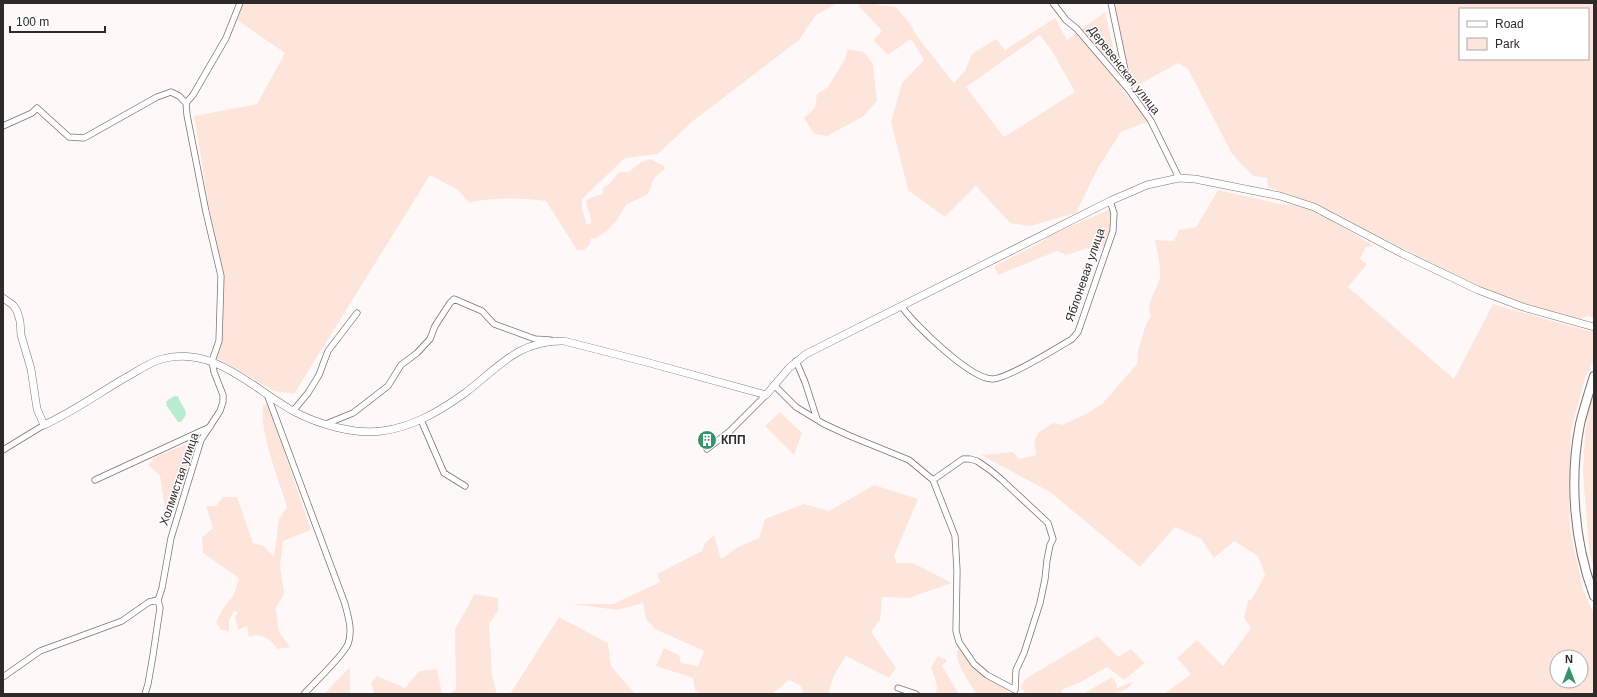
<svg xmlns="http://www.w3.org/2000/svg" width="1597" height="697" viewBox="0 0 1597 697" font-family="Helvetica,sans-serif">
  <rect width="100%" height="100%" fill="#fef9f8"/>
  <path fill="#fee5dc" fill-rule="evenodd" d="M 243,3 L 838,3 L 816,15 L 799,40 L 693,121 L 658,154 L 625,158 L 582,199 L 582,209 L 587,225 L 591,223 C 592,216 586,208 586,201 C 592,196 597,197 603,193 L 603,188 L 610,183 L 619,172 L 629,172 L 641,162 L 650,159 L 664,166 L 665,169 L 654,178 L 648,194 L 626,205 L 617,220 L 607,231 L 595,239 L 591,238 L 590,244 L 584,250 L 577,250 L 546,201 C 521,198 494,197 469,203 L 458,190 L 430,175 L 294,394 L 274,391 L 216,358 L 222,339 L 223,292 L 194,116 L 257,104 L 285,53 L 237,20 Z
    M 861,3 L 877,3 L 879,5 L 896,7 L 911,25 L 916,35 L 954,83 L 965,71 L 972,54 L 996,39 L 1005,50 L 1055,18 L 1067,40 L 1105,12 L 1123,91 L 1149,121 L 1121,132 L 1098,168 L 1076,213 L 1030,226 L 1010,223 L 976,186 L 945,217 L 908,190 L 891,122 L 902,83 L 924,60 L 911,39 L 888,55 L 873,40 L 882,31 L 858,5 ZM 1040,35 L 1052,51 L 1075,92 L 1004,137 L 966,87 Z
    M 1114,3 L 1594,3 L 1594,319 L 1588,316 L 1576,320 L 1490,292 L 1330,212 L 1322,215 L 1374,246 L 1366,247 L 1360,259 L 1367,264 L 1348,287 L 1454,379 L 1493,304 L 1559,323 L 1594,332 L 1594,359 L 1585,378 L 1571,431 L 1569,485 L 1570,529 L 1583,590 L 1594,614 L 1594,694 L 1164,694 L 1191,674 L 1177,658 L 1197,640 L 1223,666 L 1251,628 L 1244,618 L 1248,601 L 1252,599 L 1265,575 L 1258,556 L 1234,541 L 1214,558 L 1201,539 L 1175,527 L 1140,567 L 1050,492 L 981,455 L 1013,452 L 1019,459 L 1036,455 L 1034,441 L 1039,432 L 1053,423 L 1062,425 L 1086,414 L 1102,404 L 1137,364 L 1138,351 L 1146,324 L 1151,316 C 1145,303 1157,291 1160,277 C 1161,268 1157,250 1155,240 L 1174,241 L 1179,230 L 1196,227 L 1218,190 L 1280,204 L 1309,206 L 1318,215 L 1328,210 L 1317,205 L 1268,187 L 1267,178 L 1253,176 L 1232,154 L 1188,69 L 1178,63 L 1133,88 ZM 1460,9 L 1588,9 L 1588,59 L 1460,59 ZM 1557,657 L 1581,657 L 1581,681 L 1557,681 Z
    M 847,49 L 864,52 L 873,64 L 877,101 L 864,116 L 827,136 L 814,134 L 804,118 L 815,108 L 817,94 L 828,87 L 845,59 Z
    M 1111,209 L 1111,230 L 1105,247 L 1097,245 L 1066,255 L 1057,251 L 998,275 L 994,266 L 1040,243 L 1050,235 Z
    M 1594,391 L 1594,569 L 1589,549 L 1583,473 L 1585,435 L 1590,403 Z
    M 268,404 L 311,530 L 283,541 L 280,566 L 284,594 L 276,608 L 279,632 L 290,647 L 277,649 C 271,639 260,632 249,637 L 247,626 L 238,630 L 235,617 L 238,612 L 234,611 L 229,620 L 229,631 L 221,630 L 216,622 L 222,610 L 234,594 L 239,578 L 203,553 L 202,537 L 213,528 L 206,506 L 216,506 L 223,497 L 237,497 L 253,543 L 264,546 L 274,557 L 279,519 L 287,507 C 279,480 259,432 263,405 Z
    M 780,412 L 802,433 L 794,455 L 765,426 Z
    M 186,444 L 191,454 L 170,521 L 166,516 L 160,476 L 148,465 L 154,458 Z
    M 874,485 L 918,499 L 894,556 L 897,563 L 913,563 L 952,583 L 909,598 L 882,597 L 880,620 L 871,632 L 896,668 L 889,678 L 846,656 L 834,675 L 828,694 L 803,694 L 801,686 L 789,680 L 772,694 L 702,694 L 695,691 L 693,678 L 656,666 L 664,648 L 679,655 L 681,663 L 698,666 L 704,651 L 655,629 L 646,619 L 643,603 L 618,610 L 571,604 L 613,604 L 660,582 L 657,574 L 702,551 L 705,543 L 714,535 L 721,559 L 738,547 L 759,538 L 765,519 L 804,504 L 829,511 Z
    M 474,594 L 498,598 L 498,611 L 489,624 L 492,676 L 497,694 L 451,694 L 456,688 L 455,629 L 466,610 Z
    M 559,617 L 608,643 L 611,666 L 635,694 L 510,694 Z
    M 1098,636 L 1118,657 L 1131,649 L 1145,663 L 1124,680 L 1107,667 L 1079,683 L 1061,690 L 1063,694 L 1026,694 L 1020,686 L 1028,677 Z
    M 959,648 C 966,659 974,669 985,677 C 994,683 1004,687 1012,694 L 976,694 C 970,683 951,659 959,648 Z
    M 938,656 L 947,660 L 942,666 L 959,694 L 935,694 C 940,685 933,676 931,667 Z
    M 350,667 L 350,694 L 324,694 Z
    M 437,669 L 442,694 L 374,694 L 371,683 L 377,676 L 405,688 L 419,671 Z
    M 1112,677 L 1117,685 L 1117,688 L 1132,682 C 1127,697 1096,694 1083,694 Z"/>
  <path fill="#b9ebd0" d="M 175,396 L 178,396 C 180,404 186,408 186,415 L 181,422 L 178,422 L 167,406 L 166,402 L 169,399 Z"/>
  <g fill="none" stroke-linecap="round" stroke-linejoin="round">
    <defs>
      <path id="minor" d="M 1053,3 L 1066,20 L 1077,29 L 1129,90 L 1151,121 L 1179,178
        M 1111,3 L 1129,89
        M 186,103 L 193,95 L 226,38 L 240,3
        M 3,126 L 32,113 L 37,108 L 69,137 L 84,138 L 157,97 L 171,92 L 179,96 L 186,103 L 187,115 L 206,212 L 221,276 L 219,341 L 212,361 L 214,372 L 223,395 L 223,402 L 220,411 L 201,440 L 171,538 L 162,588 L 158,600 L 160,608 L 153,655 L 148,684 L 145,694
        M 902,307 C 915,325 971,380 993,379 C 1009,378 1057,348 1072,339 L 1078,332 L 1113,231 L 1114,213 L 1110,201
        M 796,361 L 805,382 L 817,419
        M 774,385 L 796,407 L 824,424 L 850,436 L 909,460 L 933,480 L 955,536 L 957,570 L 956,631 L 959,642 L 974,664 L 987,675 L 1015,690
        M 267,394 L 345,604 C 348,616 353,631 348,644 C 343,656 314,683 304,694
        M 293,411 L 308,393 L 319,375 L 328,351 L 357,313
        M 421,420 L 444,473 L 465,486
        M 326,424 L 353,413 L 388,386 L 401,365 L 417,353 L 430,339 L 435,326 L 450,303 L 454,299 L 482,311 L 494,324 L 535,339 L 550,340
        M 707,449 L 730,431 L 766,395
        M 3,450 L 44,425
        M 95,480 L 210,427
        M 933,480 L 963,459 L 970,459 L 977,461 L 990,470 L 1002,480 L 1048,523 L 1053,539 L 1050,545 L 1047,560 L 1045,579 L 1040,603 L 1024,653 L 1016,670 L 1015,690
        M 3,677 L 40,651 L 122,621 L 149,602 L 158,600
        M 898,688 L 916,694"/>
      <path id="tertiary" d="M 3,298 L 13,305 L 17,311 L 20,321 L 21,335 L 31,369 L 37,409 L 44,425 C 75,411 103,390 132,374 C 142,368 151,362 162,359 C 214,345 253,389 295,412 C 318,424 355,435 382,431 C 413,427 440,411 465,393 C 498,368 518,340 564,341 L 646,362 L 766,395 L 789,368 L 806,354 L 1110,201 L 1147,185 L 1179,178 L 1195,179 L 1280,196 L 1314,207 L 1403,254 L 1478,290 L 1523,307 L 1594,327"/>
      <path id="secondary" d="M 1594,376 C 1589,392 1584,408 1580,424 C 1569,480 1574,542 1594,596"/>
    </defs>
    <use href="#minor" stroke="#7c726f" stroke-width="7"/>
    <use href="#tertiary" stroke="#7c726f" stroke-width="8"/>
    <use href="#secondary" stroke="#7c726f" stroke-width="10"/>
    <use href="#minor" stroke="#fff" stroke-width="5.5"/>
    <use href="#tertiary" stroke="#fff" stroke-width="7"/>
    <use href="#secondary" stroke="#fff" stroke-width="8"/>
  </g>
  <defs>
    <symbol id="building-disc" viewBox="-11 -11 22 22"><circle r="9.5" fill="#36946c" stroke="#fff"/><path d="M-4-6H4V6H1V3H-1V6H-4ZM-2.5-4.3h1.7v1.8h-1.7ZM.8-4.3h1.7v1.8H.8ZM-2.5-1h1.7V.8h-1.7ZM.8-1h1.7V.8H.8Z" fill="#fff"/></symbol>
  </defs>
  <g fill-rule="evenodd">
    <use href="#building-disc" x="696" y="429" width="22" height="22"/>
  </g>
  <g text-anchor="middle" stroke-width="3" stroke-linejoin="round" paint-order="stroke">
    <g font-size="12" fill="#2e2a29" stroke="#fff">
      <text transform="translate(1124 70) rotate(52)" y="4">Деревенская улица</text>
      <text transform="translate(1085 275) rotate(-71)" y="4">Яблоневая улица</text>
      <text transform="translate(179 479) rotate(-71)" y="4">Холмистая улица</text>
    </g>
    <g font-size="12" font-weight="bold" fill="#2e2a29" stroke="#fff" text-anchor="start">
      <text x="721" y="444">КПП</text>
    </g>
  </g>
  <rect width="1597" height="697" fill="none" stroke="#2e2a29" stroke-width="8"/>
  <rect x="1459" y="8" width="130" height="52" fill="#ffffff" stroke="#abaaa9"/>
  <rect x="1467" y="21" width="20" height="6" fill="#ffffff" stroke="#abaaa9"/>
  <text x="1495" y="28" font-size="12" fill="#2e2a29">Road</text>
  <rect x="1467" y="38" width="20" height="12" fill="#fee5dc" stroke="#abaaa9"/>
  <text x="1495" y="48" font-size="12" fill="#2e2a29">Park</text>
  <g transform="translate(1569 669)"><circle r="19" fill="#ffffff" stroke="#abaaa9"/>
  <path d="M0-3L7 15L0 10L-7 15Z" fill="#36946c"/>
  <text y="-6" font-size="11" font-weight="bold" text-anchor="middle" fill="#2e2a29">N</text>
  </g>
  <path d="M10 26v6h95v-6" fill="none" stroke="#2e2a29" stroke-width="2"/>
  <text x="16" y="26" font-size="12" fill="#2e2a29" stroke="#ffffff" stroke-width="3" paint-order="stroke">100 m</text>
</svg>
